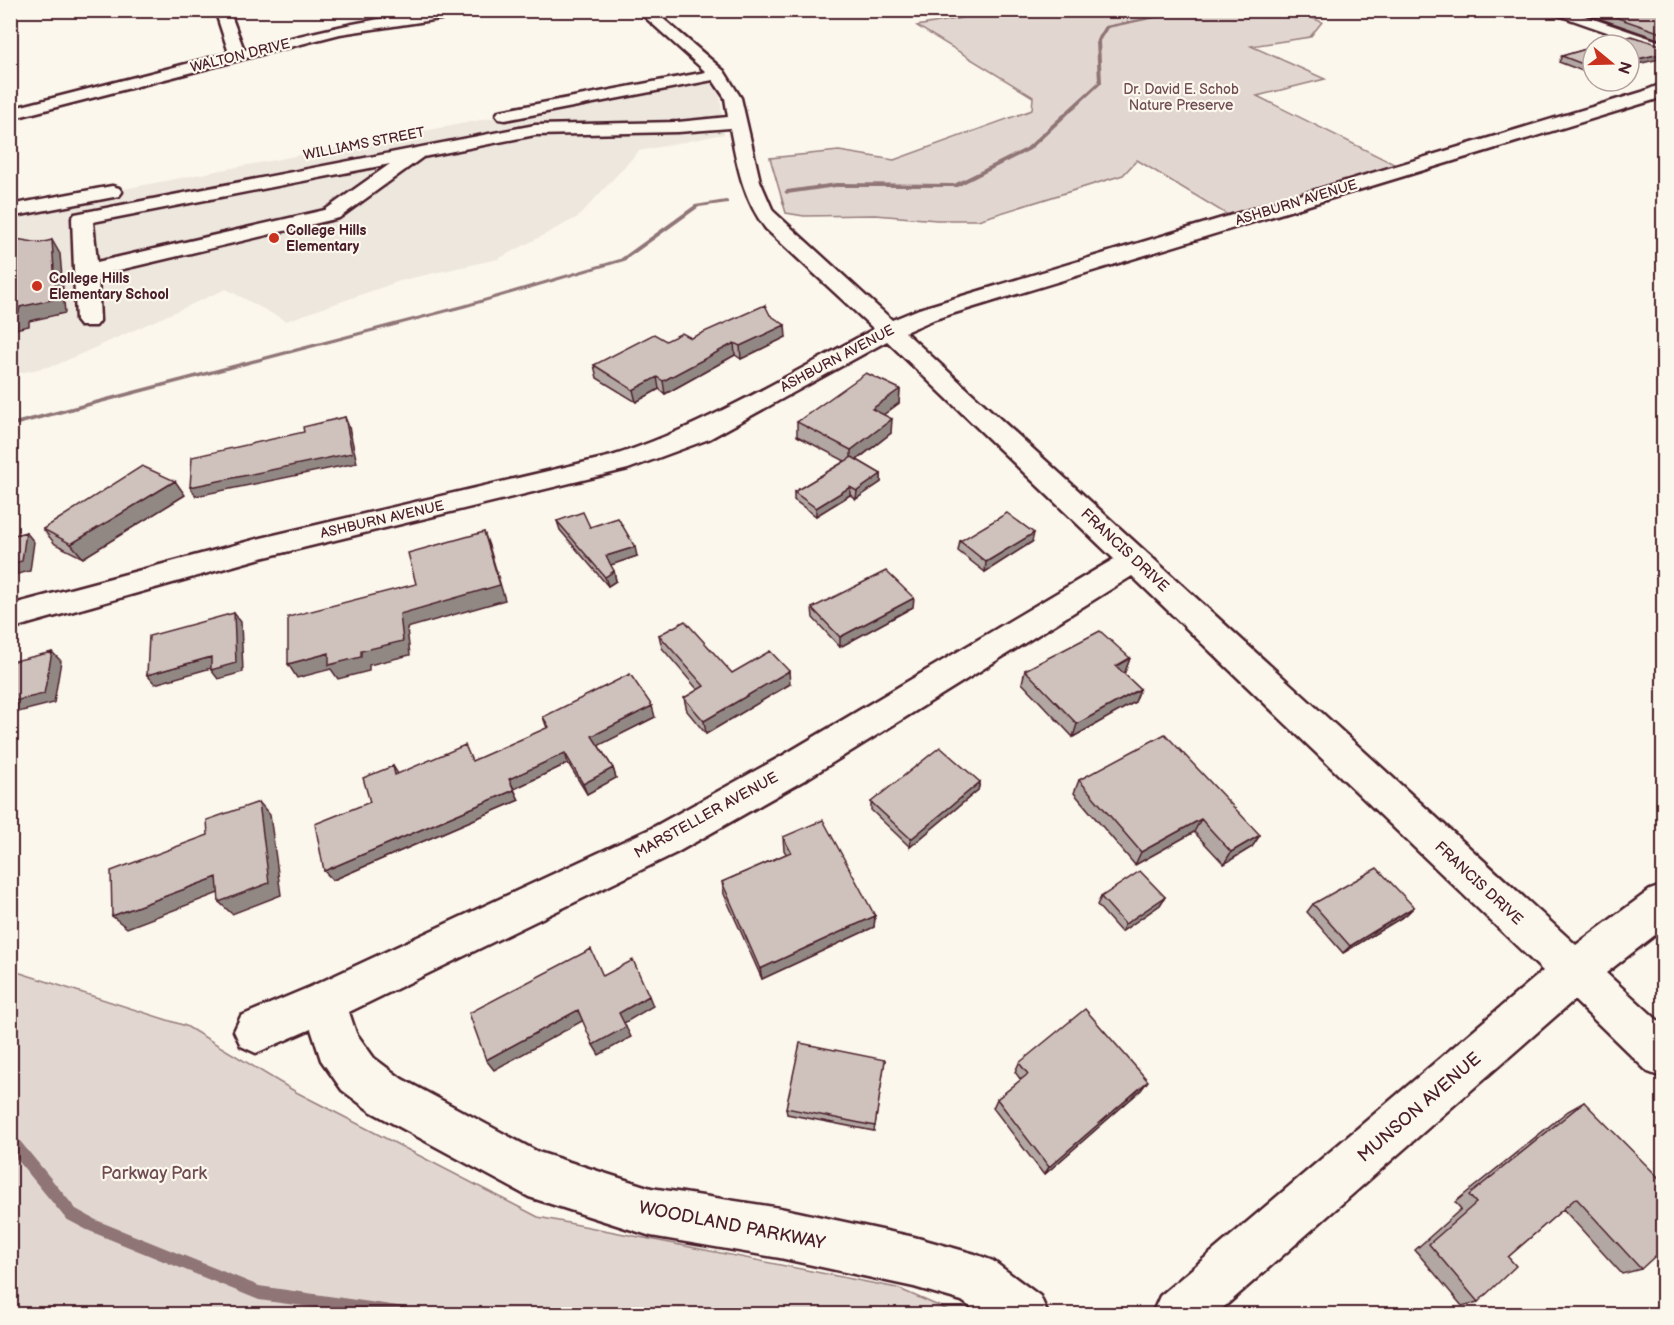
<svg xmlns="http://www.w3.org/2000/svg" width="1674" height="1325" viewBox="0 0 1674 1325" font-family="'Balsamiq Sans',sans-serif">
  <rect width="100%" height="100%" fill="#fbf7ec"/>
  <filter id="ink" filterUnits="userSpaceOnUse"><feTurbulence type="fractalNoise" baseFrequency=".0167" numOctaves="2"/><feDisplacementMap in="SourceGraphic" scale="12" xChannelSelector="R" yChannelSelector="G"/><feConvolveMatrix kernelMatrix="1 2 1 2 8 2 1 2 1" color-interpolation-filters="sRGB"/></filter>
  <g filter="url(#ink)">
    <path fill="#eee7de" d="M 718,74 L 724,134 L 639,151 L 578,217 L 498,259 L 403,280 L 286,321 L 226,289 L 56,365 L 11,375 L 10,211 Z"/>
    <path fill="#e2d7d0" stroke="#967b7e" stroke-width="1.5" d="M 1005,10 L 1292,10 L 1322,22 L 1310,37 L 1251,46 L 1325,79 L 1257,96 L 1404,169 L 1236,220 L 1137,160 L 1123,175 L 978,220 L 937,220 L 875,215 L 804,216 L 786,213 L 770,158 L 839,151 L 894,160 L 1032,110 L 1033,97 L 917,26 Z
      M 11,970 L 186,1026 L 296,1092 L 538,1217 L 897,1288 L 957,1314 L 11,1314 Z"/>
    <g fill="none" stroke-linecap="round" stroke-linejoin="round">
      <path fill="#907477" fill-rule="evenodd" d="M 1184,10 L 1194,10 L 1108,28 L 1100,41 L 1102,83 L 1030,150 L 957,187 L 836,187 L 787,194 L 784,192 L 787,190 L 836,183 L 954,184 L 1026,148 L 1098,82 L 1096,41 L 1105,26 Z
        M 726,200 L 728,201 L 728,203 L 699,207 L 624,261 L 467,307 L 10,427 L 10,423 L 463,305 L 620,259 L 695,205 Z
        M 10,1134 L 15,1135 L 76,1209 L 96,1220 L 259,1286 L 405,1307 L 410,1309 L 412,1314 L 360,1314 L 259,1300 L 87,1230 L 66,1219 L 10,1151 Z"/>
      <defs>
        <path id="minor" d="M 215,10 L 229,10 L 244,50 C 321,30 399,10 480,10 L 473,14 L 340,34 L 10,119 L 10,109 L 229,53 Z
          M 637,10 L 653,10 L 724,71 L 741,98 L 760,181 L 773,211 L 892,320 L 919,309 L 1642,92 L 1664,83 L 1664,95 L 1654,100 L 935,319 L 905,332 L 1576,945 L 1650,890 L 1664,885 L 1664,928 L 1606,973 L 1664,1026 L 1664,1078 L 1648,1072 L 1574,1000 L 1216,1314 L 1152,1314 L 1160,1296 L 1543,971 L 1132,576 L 808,778 L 676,853 L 349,1012 L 356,1033 L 374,1058 L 402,1079 L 538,1152 L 651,1188 L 780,1208 L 914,1237 L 975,1254 L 993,1261 L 1040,1296 L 1048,1314 L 980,1314 L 962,1301 L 914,1287 L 780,1258 L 651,1236 L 529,1197 L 370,1111 L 342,1090 L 321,1060 L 311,1029 L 256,1053 L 241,1046 L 234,1031 L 241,1016 L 310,987 L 650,829 L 782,756 L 1114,559 L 887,341 L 709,439 L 628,469 L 261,558 L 10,629 L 10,605 L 261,538 L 612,456 C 705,426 788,375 874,329 L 766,229 C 743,199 737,165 730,128 L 678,132 L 535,135 L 423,157 L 339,218 L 98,275 L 100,321 L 96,326 L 80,326 L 76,321 L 72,218 L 75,214 L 535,125 L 678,122 L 728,117 L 725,98 L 713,80 L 505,120 L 499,119 L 496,115 L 499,111 L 505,110 L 706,72 ZM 390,164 L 325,210 L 97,262 L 93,222 Z
          M 1544,10 L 1567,10 L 1664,43 L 1664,52 Z
          M 112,186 L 119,188 L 122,192 L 119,196 L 10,217 L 10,205 Z"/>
      </defs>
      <use href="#minor" stroke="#4a1f2b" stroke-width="5"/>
      <use href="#minor" fill="#fbf7ec" fill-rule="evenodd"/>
    </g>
    <path fill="#b2a7a2" stroke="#4a1f2b" stroke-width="1.5" d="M 1575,10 L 1661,10 L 1664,11 L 1664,41 Z
      M 1593,47 L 1593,75 L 1559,62 L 1562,56 Z
      M 770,315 L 786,337 L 741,359 L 735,355 L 665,394 L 659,389 L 636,402 L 597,378 L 594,365 L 666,341 L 691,338 Z
      M 900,389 L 899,403 L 883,415 L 891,433 L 857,460 L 881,474 L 881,482 L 856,499 L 850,495 L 816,516 L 794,500 L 794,492 L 845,461 L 797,436 L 797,422 Z
      M 185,495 L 83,558 L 55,544 L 43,529 Z
      M 557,521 L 590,527 L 637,556 L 610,565 L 614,571 L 616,581 L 608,586 L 560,530 Z
      M 960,541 L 1032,542 L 985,572 L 958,551 Z
      M 913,607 L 840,647 L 813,618 L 812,608 Z
      M 659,635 L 732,673 L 790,684 L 706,734 L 687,711 L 684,698 L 698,690 L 662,648 Z
      M 1130,658 L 1125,672 L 1123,673 L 1140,689 L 1135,702 L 1073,737 L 1022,683 L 1025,670 Z
      M 543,717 L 655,717 L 598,745 L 613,768 L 616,778 L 587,794 L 568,763 L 514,789 L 519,800 L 333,880 L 370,802 L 393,766 L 398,774 L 473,761 L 547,728 Z
      M 1079,780 L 1260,835 L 1252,847 L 1224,864 L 1194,832 L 1135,865 L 1074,793 Z
      M 980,782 L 978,790 L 910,847 L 871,810 L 871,802 Z
      M 783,837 L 875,916 L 874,927 L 762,979 L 724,894 L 722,882 L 786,854 L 784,850 Z
      M 1101,897 L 1165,897 L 1160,905 L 1121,932 L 1097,905 Z
      M 1313,904 L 1414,907 L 1406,915 L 1343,953 L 1307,912 Z
      M 885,1060 L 874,1131 L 787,1114 L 786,1108 Z
      M 1019,1063 L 1141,1090 L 1044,1175 L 993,1108 L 997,1099 L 1021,1080 L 1015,1072 Z
      M 1584,1102 L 1641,1269 L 1622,1274 L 1563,1209 L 1508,1257 L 1478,1302 L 1462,1306 L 1415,1250 L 1461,1209 L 1455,1202 L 1568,1111 Z"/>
    <path fill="#918884" stroke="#4a1f2b" stroke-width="1.5" d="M 1664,53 L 1664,58 L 1629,66 L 1629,61 Z
      M 52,240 L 60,254 L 65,313 L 29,321 L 29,326 L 10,330 L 10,314 L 20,307 Z
      M 785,325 L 786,337 L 741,359 L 740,346 Z
      M 734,343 L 735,355 L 665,394 L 663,381 Z
      M 657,377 L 659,389 L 636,402 L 633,390 Z
      M 900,389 L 899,403 L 871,424 L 872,409 Z
      M 345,417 L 349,427 L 357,463 L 196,496 L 190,487 Z
      M 892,419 L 891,433 L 851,464 L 851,450 Z
      M 881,474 L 881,482 L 856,499 L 857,491 Z
      M 175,481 L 185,495 L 83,558 L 71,544 Z
      M 850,487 L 850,495 L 816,516 L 816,508 Z
      M 26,532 L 34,542 L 30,571 L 10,576 L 10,564 Z
      M 484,532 L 489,546 L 505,600 L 407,628 L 410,655 L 369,665 L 369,671 L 338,679 L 331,669 L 297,678 L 288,664 L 329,653 L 361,651 Z
      M 1034,533 L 1032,542 L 985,572 L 986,562 Z
      M 635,547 L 637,556 L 608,566 L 606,556 Z
      M 614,571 L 616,581 L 608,586 L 605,577 Z
      M 914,598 L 913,607 L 840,647 L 840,637 Z
      M 234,613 L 241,622 L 243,672 L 218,679 L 211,670 Z
      M 52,652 L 61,661 L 54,703 L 10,714 L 10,702 Z
      M 211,657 L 218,666 L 155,684 L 147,675 Z
      M 1130,658 L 1125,672 L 1111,680 L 1116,666 Z
      M 789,671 L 790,684 L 706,734 L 704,721 Z
      M 1140,689 L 1135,702 L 1073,737 L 1077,724 Z
      M 652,706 L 655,717 L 596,747 L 592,736 Z
      M 565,753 L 568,763 L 514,789 L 509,779 Z
      M 613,768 L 616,778 L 587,794 L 583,784 Z
      M 980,782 L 978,790 L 910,847 L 911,839 Z
      M 514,790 L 519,800 L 333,880 L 324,871 Z
      M 259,802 L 270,815 L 281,895 L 232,914 L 219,902 Z
      M 1201,819 L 1194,832 L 1135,865 L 1141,852 Z
      M 1260,835 L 1252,847 L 1224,864 L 1231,852 Z
      M 217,877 L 229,889 L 127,928 L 112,916 Z
      M 1165,897 L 1160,905 L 1121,932 L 1125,924 Z
      M 1414,907 L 1406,915 L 1343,953 L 1350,946 Z
      M 875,916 L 874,927 L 762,979 L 760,969 Z
      M 649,996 L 653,1006 L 624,1023 L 631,1037 L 599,1055 L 593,1045 L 619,1013 Z
      M 578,1010 L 584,1020 L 494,1070 L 486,1060 Z
      M 1148,1081 L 1141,1090 L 1044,1175 L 1049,1167 Z"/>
    <path fill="#cfc2bc" stroke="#4a1f2b" stroke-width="1.5" d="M 1595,10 L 1661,10 L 1664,11 L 1664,34 Z
      M 1631,36 L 1664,46 L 1664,53 L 1629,61 L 1629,45 L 1599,45 Z
      M 1593,47 L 1593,68 L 1562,56 Z
      M 10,238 L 40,243 L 52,240 L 56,299 L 20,307 L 19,312 L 10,314 Z
      M 765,305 L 770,315 L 785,325 L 740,346 L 734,343 L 663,381 L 657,377 L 633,390 L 594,365 L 654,334 L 666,341 L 682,333 L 691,338 Z
      M 866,373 L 900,389 L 872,409 L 892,419 L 851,450 L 797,422 Z
      M 345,417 L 352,453 L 190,487 L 192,457 L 304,432 L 303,427 Z
      M 852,457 L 881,474 L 857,491 L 850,487 L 816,508 L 794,492 Z
      M 142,466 L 175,481 L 71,544 L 43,529 Z
      M 583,512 L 590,527 L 618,518 L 635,547 L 606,556 L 614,571 L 605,577 L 557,521 Z
      M 1007,513 L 1034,533 L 986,562 L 960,541 Z
      M 26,532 L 22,561 L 10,564 L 10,536 Z
      M 484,532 L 500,585 L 400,614 L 403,641 L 361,651 L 361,657 L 329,665 L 329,653 L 288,664 L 288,617 L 416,584 L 408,553 Z
      M 886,571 L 914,598 L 840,637 L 812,608 Z
      M 234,613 L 236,663 L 211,670 L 211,657 L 147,675 L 149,636 Z
      M 685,621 L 732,673 L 770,651 L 789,671 L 704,721 L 684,698 L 704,686 L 659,635 Z
      M 1100,631 L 1130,658 L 1116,666 L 1140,689 L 1077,724 L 1025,670 Z
      M 52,652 L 44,694 L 10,702 L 10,662 Z
      M 630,674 L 652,706 L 592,736 L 613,768 L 583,784 L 565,753 L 509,779 L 514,790 L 324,871 L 315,824 L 370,802 L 363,778 L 393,766 L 395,775 L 465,745 L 472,761 L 549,727 L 543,717 Z
      M 1165,734 L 1260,835 L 1231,852 L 1201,819 L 1141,852 L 1079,780 Z
      M 940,747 L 980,782 L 911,839 L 871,802 Z
      M 259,802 L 269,883 L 219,902 L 217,877 L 112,916 L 111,871 L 208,835 L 207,820 Z
      M 823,820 L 875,916 L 760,969 L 722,882 L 791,852 L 783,837 Z
      M 1377,868 L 1414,907 L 1350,946 L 1313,904 Z
      M 1140,871 L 1165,897 L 1125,924 L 1101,897 Z
      M 591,949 L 603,976 L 633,960 L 649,996 L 619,1013 L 626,1027 L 593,1045 L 578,1010 L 486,1060 L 469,1013 Z
      M 1085,1009 L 1148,1081 L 1049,1167 L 997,1099 L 1028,1074 L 1019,1063 Z
      M 800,1043 L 885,1060 L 875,1126 L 786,1108 Z
      M 1584,1102 L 1664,1183 L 1664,1248 L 1641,1269 L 1576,1198 L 1508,1257 L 1516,1266 L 1478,1302 L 1429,1244 L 1476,1203 L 1469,1195 Z"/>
  </g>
  <g fill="#c8321e" stroke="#fbf7ec" stroke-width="2">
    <circle cx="274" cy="238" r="6"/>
    <circle cx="37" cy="286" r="6"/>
  </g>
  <g text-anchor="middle" stroke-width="4.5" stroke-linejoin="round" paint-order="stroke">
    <g font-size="14" fill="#4a1f2b" stroke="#fbf7ec">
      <text transform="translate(240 55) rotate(-14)" y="5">WALTON DRIVE</text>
      <text transform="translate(364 143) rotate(-11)" y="5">WILLIAMS STREET</text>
      <text transform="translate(1296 202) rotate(-17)" y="5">ASHBURN AVENUE</text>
      <text transform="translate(837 358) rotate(-28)" y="5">ASHBURN AVENUE</text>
      <text transform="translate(382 519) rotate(-13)" y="5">ASHBURN AVENUE</text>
    </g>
    <g font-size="14" fill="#704d54" stroke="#fbf7ec">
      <text x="1181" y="94">Dr. David E. Schob<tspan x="1181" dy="16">Nature Preserve</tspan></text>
    </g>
    <g font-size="14" font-weight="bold" fill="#4a1f2b" stroke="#fbf7ec" text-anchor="start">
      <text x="286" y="235">College Hills<tspan x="286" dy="16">Elementary</tspan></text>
      <text x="49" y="283">College Hills<tspan x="49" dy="16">Elementary School</tspan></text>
    </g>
    <g font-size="15" fill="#4a1f2b" stroke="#fbf7ec">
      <text transform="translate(1125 550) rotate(43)" y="5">FRANCIS DRIVE</text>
      <text transform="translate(706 815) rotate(-29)" y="5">MARSTELLER AVENUE</text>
      <text transform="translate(1479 883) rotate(43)" y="5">FRANCIS DRIVE</text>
    </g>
    <g font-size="18" fill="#4a1f2b" stroke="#fbf7ec">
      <text transform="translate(1419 1107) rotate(-41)" y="6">MUNSON AVENUE</text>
      <text transform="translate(732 1225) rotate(11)" y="6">WOODLAND PARKWAY</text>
    </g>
    <g font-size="18" fill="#704d54" stroke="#fbf7ec">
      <text x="154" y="1179">Parkway Park</text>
    </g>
  </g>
  <rect width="1674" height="1325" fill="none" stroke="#fbf7ec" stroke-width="36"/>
  <rect x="18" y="18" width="1638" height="1289" fill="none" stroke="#4a1f2b" stroke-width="2" filter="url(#ink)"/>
  <g transform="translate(1611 63) rotate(109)"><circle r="28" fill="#fbf7ec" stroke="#b4a19f" stroke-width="1.5"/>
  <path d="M0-4.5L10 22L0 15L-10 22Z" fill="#c8321e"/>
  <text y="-9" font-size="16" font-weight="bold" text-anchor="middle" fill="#4a1f2b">N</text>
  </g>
</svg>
